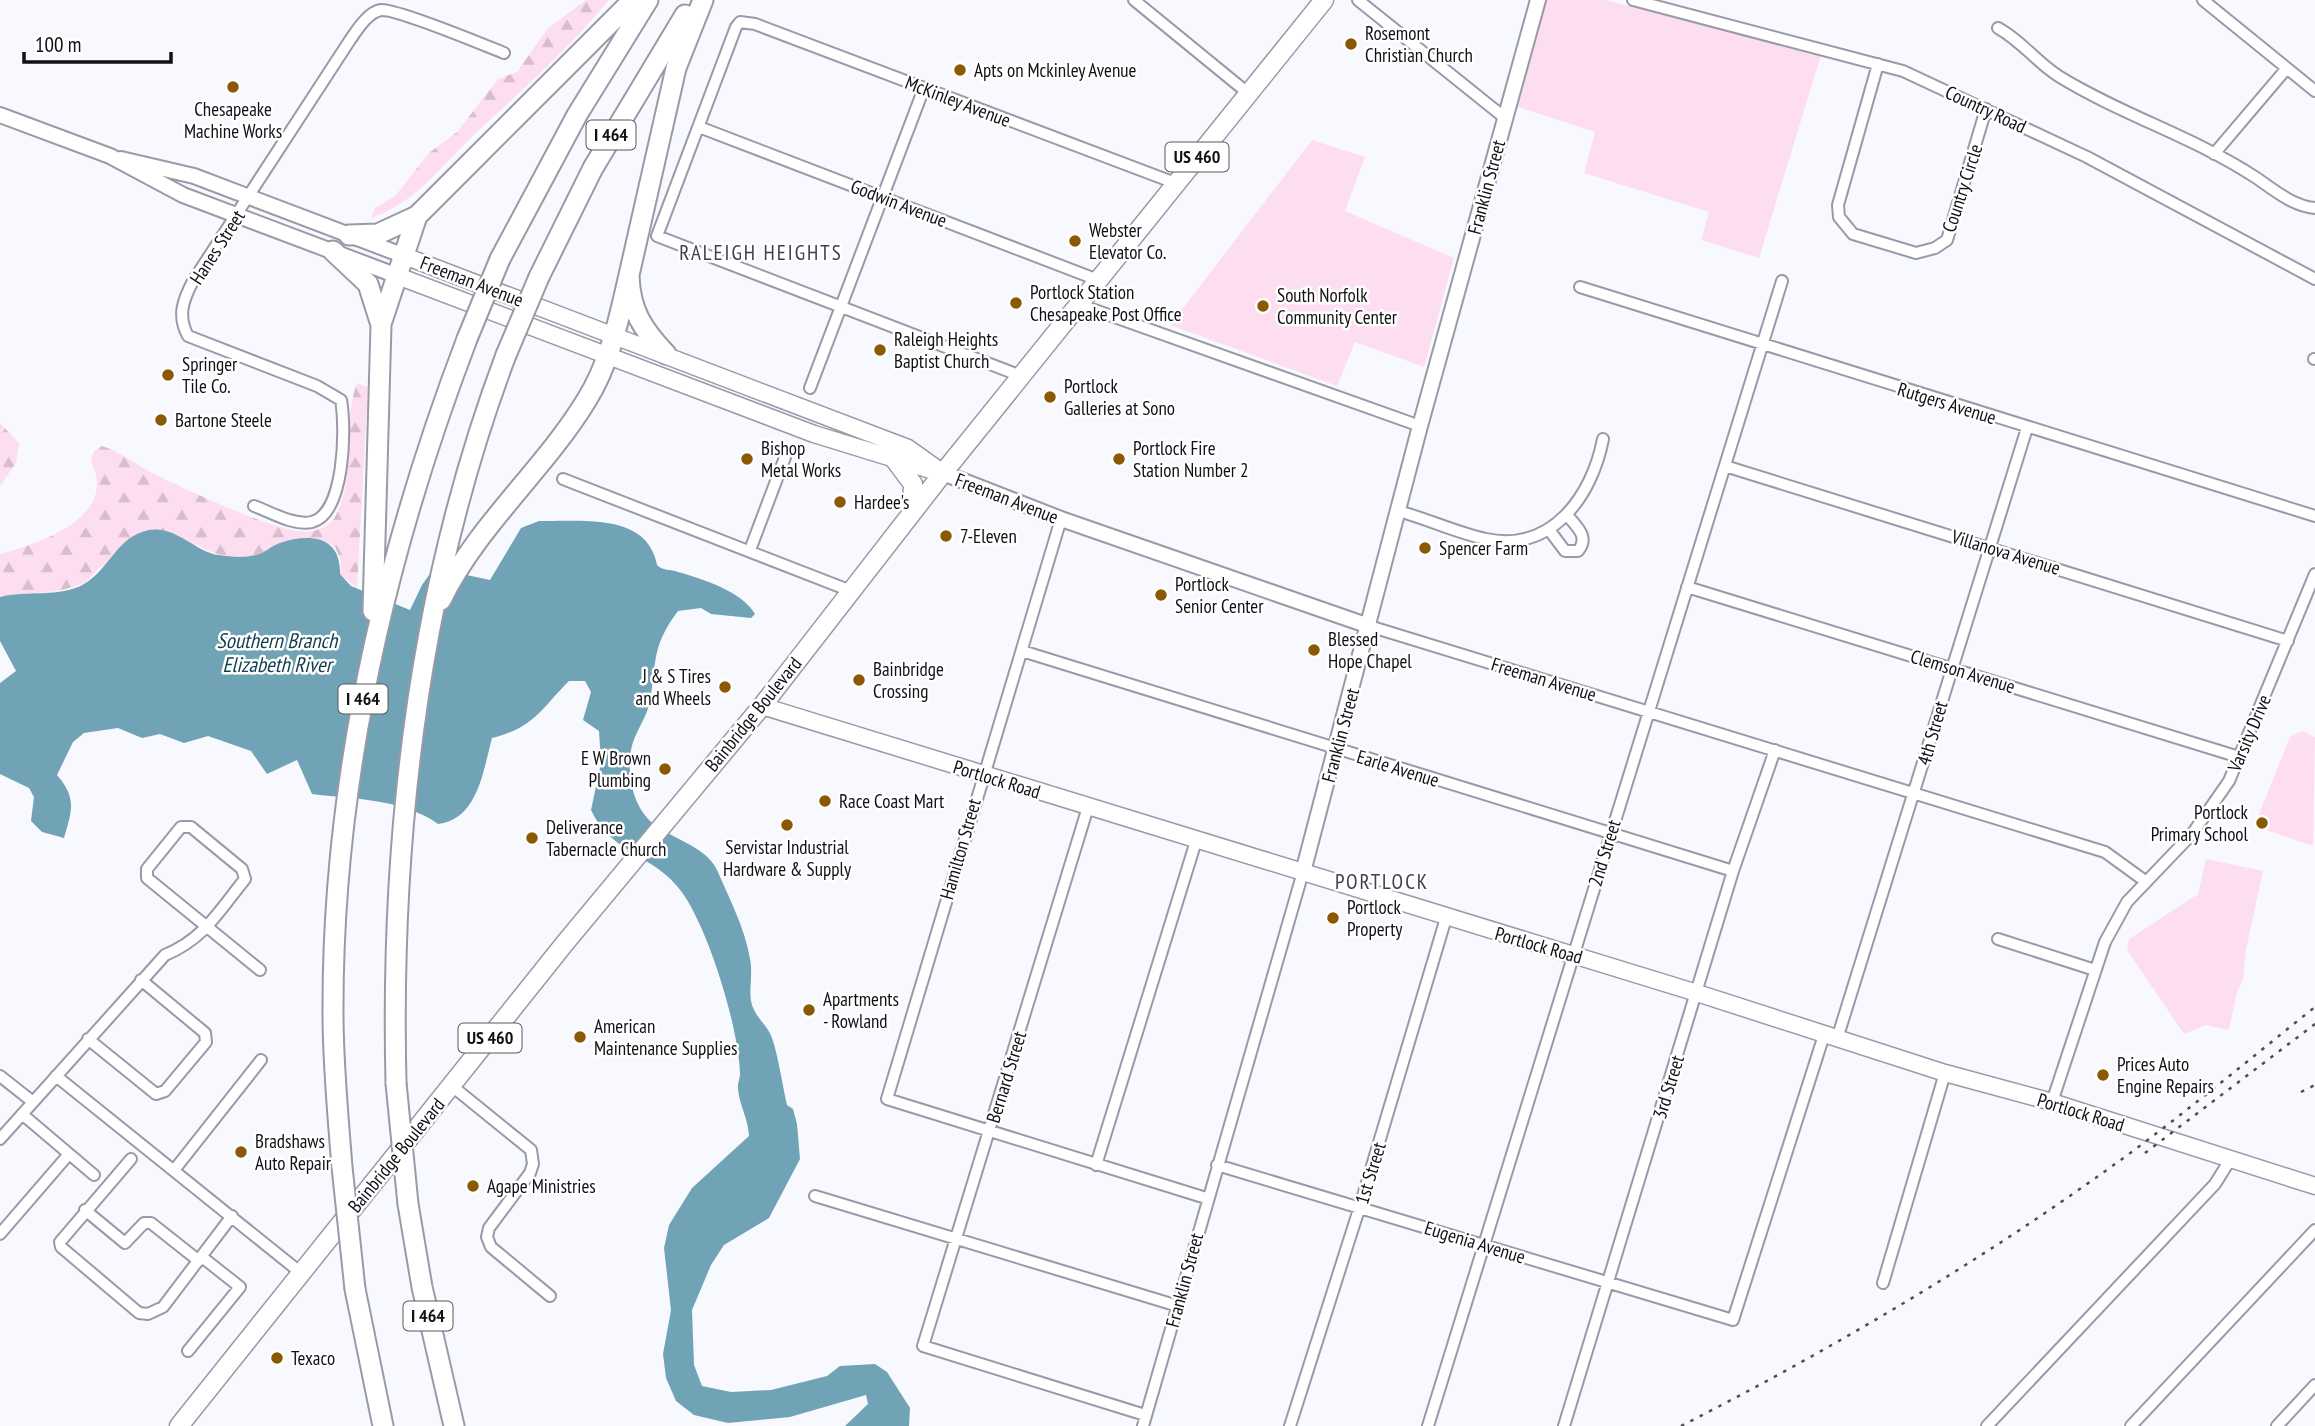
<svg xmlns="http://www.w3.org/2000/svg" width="2315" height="1426" viewBox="0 0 2315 1426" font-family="'PT Sans Narrow',sans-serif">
  <defs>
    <pattern id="forest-firs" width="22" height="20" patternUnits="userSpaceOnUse" patternTransform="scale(1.75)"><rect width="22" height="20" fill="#fddef0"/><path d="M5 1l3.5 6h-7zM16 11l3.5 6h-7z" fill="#d8bdcd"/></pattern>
  </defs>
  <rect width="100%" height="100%" fill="#f8f9ff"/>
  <path fill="#fddef0" d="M 1544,0 L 1605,0 L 1821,55 L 1759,258 L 1701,240 L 1709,212 L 1584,173 L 1595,132 L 1515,106 Z
    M 1312,140 L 1365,157 L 1345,211 L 1454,258 L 1424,367 L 1355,342 L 1337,386 L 1170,325 Z
    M 2302,731 L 2315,737 L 2313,846 L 2254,826 L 2290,737 Z
    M 2206,859 L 2263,871 L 2246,950 L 2243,980 L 2237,992 L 2229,1030 L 2206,1025 L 2184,1034 L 2127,950 L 2129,939 L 2198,894 Z"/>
  <path fill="url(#forest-firs)" d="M 586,0 L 609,0 C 569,49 521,91 475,134 C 443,164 415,204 371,218 L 375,208 L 395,196 L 429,153 L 457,132 L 498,79 L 517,72 L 548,28 Z
    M 357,383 L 368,387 L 357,588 L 340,574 L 341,561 L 335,547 C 319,536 294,537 276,545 C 270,548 264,553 256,555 C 235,560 216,556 197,545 L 100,567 L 85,583 L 59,591 L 0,596 L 0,554 C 41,543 119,517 91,461 L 94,451 L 102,446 C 121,452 132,462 149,471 C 177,486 271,529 299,531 C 313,533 330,528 336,515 C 357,475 341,425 357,383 Z
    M 0,423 L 19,443 L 16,463 L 0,486 Z"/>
  <path fill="#70a3b6" d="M 539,521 C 581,522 647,512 657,565 C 663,571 670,569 678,572 C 702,579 742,591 755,614 L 751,618 L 711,614 L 701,608 L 678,611 C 651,647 657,661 650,701 C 647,718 634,733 631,750 C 627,773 632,803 649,820 C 667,838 706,845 717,870 C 729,898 745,928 750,959 C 753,973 749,988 751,1001 C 754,1017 767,1024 772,1038 C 779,1059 782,1083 787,1105 L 793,1109 L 797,1124 L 800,1159 L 769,1218 L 724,1245 L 711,1265 L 692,1310 L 694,1365 L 702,1386 L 731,1392 L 771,1390 L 827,1376 L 840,1366 L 875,1364 L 887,1372 L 910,1408 L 909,1426 L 845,1426 L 868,1404 L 866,1395 L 790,1417 L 728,1423 L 694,1415 L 676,1401 L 666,1378 L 663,1354 L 671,1310 L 664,1248 L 669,1225 L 692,1188 L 749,1136 C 748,1118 739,1104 738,1089 C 737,1084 740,1079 740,1074 C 739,1028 708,927 681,891 C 655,855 611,854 591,810 L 601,763 L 599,731 L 583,720 L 591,692 L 585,681 L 569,681 C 540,710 535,727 492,738 C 483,771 478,819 438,824 C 404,799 353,799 312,794 L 297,760 L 267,774 L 251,751 L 208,736 L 184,743 L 160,734 L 142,738 L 118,728 L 84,733 L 73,742 L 57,775 C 77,798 72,811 64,838 L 42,832 L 31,821 L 34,797 L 29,788 L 0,774 L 0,683 L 16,671 L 0,641 L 0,597 C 26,590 60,598 84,584 C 110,569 117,536 149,530 C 176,525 195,552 219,555 C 231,557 243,558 256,555 C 265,553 271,546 280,543 C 310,533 341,536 340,574 L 351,586 L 410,610 L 422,585 L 434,568 L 490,580 L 521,528 Z"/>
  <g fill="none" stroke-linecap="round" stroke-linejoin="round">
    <defs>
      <path id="minor" d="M 1134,0 L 1249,94
        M 1358,0 L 1505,118
        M 1633,0 L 1903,71 L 2087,157 L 2315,279
        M 2203,0 L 2315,91
        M 1998,28 C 2022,41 2037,63 2060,77 C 2122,115 2194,137 2255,177 C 2273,189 2292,206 2315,208
        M 1878,64 L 1838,205 L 1839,217 L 1853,234 L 1916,253 L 1935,248 L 1947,240 L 1986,109
        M 699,127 L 1098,280
        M 2214,154 L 2287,68
        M 1580,287 L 2315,516
        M 1078,304 L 1420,426
        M 2314,359 L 2315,359
        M 1021,376 L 657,236 L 736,27 L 740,22 L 755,24 L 1175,183
        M 810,388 L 924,88
        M 1725,466 L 2288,641
        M 563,479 L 851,591
        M 254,506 C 271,512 293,526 312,522 C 345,513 346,428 341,400 L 317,386 L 188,336 C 177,316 183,300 193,281 L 350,40 C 357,30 368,12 381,10 C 398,9 484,45 504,53
        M 1398,511 C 1428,519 1457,533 1486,539 C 1552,553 1592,496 1603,439
        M 1061,519 L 887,1099 L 1206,1198
        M 1550,531 L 1565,551 L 1578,551 C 1590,537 1576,526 1567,515
        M 750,550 L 787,452
        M 1687,587 L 2239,757
        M 1369,626 L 2105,852 L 2145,881
        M 1022,651 L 1733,871
        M 1088,807 L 923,1346 L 1145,1415
        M 1998,939 L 2095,970
        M 88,1039 L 156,1094 L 165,1091 L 206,1042 L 205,1033 L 141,980
        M 1837,1039 L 2027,428
        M 0,1076 L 33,1102
        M 56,1076 L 301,1273
        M 452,1086 L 531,1150 L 533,1164 L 530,1173 L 489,1228 L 487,1237 L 491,1247 L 550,1296
        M 2052,1102 L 2105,942 L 2127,902 L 2192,834 L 2229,781 L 2315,574
        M 22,1114 L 94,1175
        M 0,1139 L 165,955 C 204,939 219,911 245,879 L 242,869 L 191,827 L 181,827 L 147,869 L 147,878 L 260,970
        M 131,1159 L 60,1242 L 61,1247 L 139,1313 L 148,1314 L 163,1307 L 232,1216
        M 1096,1165 L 1196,841
        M 1217,1165 L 1733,1320 L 1824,1035
        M 175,1169 L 261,1060
        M 815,1196 L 1178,1306
        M 85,1210 L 125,1243 L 144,1223 L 151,1223 L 199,1261
        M 0,1234 L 69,1154
        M 1883,1283 L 1945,1073
        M 188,1351 L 240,1287 L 202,1257
        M 1143,1426 L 1303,872
        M 1290,1426 L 1360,1206 L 1446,918
        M 1428,1426 L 1782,281
        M 1564,1426 L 1733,871 L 1775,750
        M 1987,1426 L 2215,1184 L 2230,1160
        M 2131,1426 L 2315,1230
        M 2277,1426 L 2315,1385"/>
      <path id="tertiary" d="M 0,115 L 110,156 L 183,195 L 395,275
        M 121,159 L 194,176 L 402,255
        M 943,473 L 1061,519 L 1369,626
        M 1303,872 L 1420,426 L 1538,0"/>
      <path id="secondary" d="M 402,255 L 908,448 L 943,473
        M 395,275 L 814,434 L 934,471
        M 762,706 L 1697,993 L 1945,1073 L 2052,1102 L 2315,1186"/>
      <path id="primary" d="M 895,460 L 913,484 L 912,512
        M 179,1426 L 565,943 L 762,706 L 943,473 L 1324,0"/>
      <path id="motorway" d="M 349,235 L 378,234 L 417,216 L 633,0
        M 333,251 L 368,284 L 381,325 L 373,611
        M 500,259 L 577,115 L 648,0
        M 539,277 L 593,168 L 685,15
        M 382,321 L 417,216
        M 666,354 C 642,329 630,310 629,275 L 676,68 L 703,0
        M 441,600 C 477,526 543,471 586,401 C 610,363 619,319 629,275
        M 396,1083 C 390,835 418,588 506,355
        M 342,1167 C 338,1116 333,1065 333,1014 C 332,782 385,554 467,339
        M 408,1204 L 422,1287 L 454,1426
        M 355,1289 L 383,1426"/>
    </defs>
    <use href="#minor" stroke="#999aa8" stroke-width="14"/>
    <use href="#tertiary" stroke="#999aa8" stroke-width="18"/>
    <use href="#secondary" stroke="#999aa8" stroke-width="19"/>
    <use href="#primary" stroke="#999aa8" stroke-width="21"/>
    <use href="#motorway" stroke="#999aa8" stroke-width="23"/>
    <use href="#minor" stroke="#fff" stroke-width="10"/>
    <use href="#tertiary" stroke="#fff" stroke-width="14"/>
    <use href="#secondary" stroke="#fff" stroke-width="16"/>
    <use href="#primary" stroke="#fff" stroke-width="18"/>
    <use href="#motorway" stroke="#fff" stroke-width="19"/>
    <path stroke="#4d4d52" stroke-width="2.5" stroke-dasharray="3.5 7" stroke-linecap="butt" d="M 2301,1092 L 2315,1085
      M 2145,1153 L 2315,1024
      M 1681,1426 C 1824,1353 1963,1272 2094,1179 C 2170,1126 2242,1065 2315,1007"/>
    <defs>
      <path id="motorway-bridge" d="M 467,339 L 500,259
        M 506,355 L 539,277
        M 396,1083 L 408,1204
        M 342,1167 L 355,1289"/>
    </defs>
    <use href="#motorway-bridge" stroke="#999aa8" stroke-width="23" stroke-linecap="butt"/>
    <use href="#motorway-bridge" stroke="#fff" stroke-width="19"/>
  </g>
  <g fill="#8b5803" stroke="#fff" stroke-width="2.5">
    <circle cx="1351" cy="44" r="7"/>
    <circle cx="960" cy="70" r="7"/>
    <circle cx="233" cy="87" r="7"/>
    <circle cx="1075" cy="241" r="7"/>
    <circle cx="1016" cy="303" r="7"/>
    <circle cx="1263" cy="306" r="7"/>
    <circle cx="880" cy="350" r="7"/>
    <circle cx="168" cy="375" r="7"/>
    <circle cx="1050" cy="397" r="7"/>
    <circle cx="161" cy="420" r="7"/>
    <circle cx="747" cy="459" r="7"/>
    <circle cx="1119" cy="459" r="7"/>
    <circle cx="840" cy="502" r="7"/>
    <circle cx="946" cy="536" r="7"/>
    <circle cx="1425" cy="548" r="7"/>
    <circle cx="1161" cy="595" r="7"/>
    <circle cx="1314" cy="650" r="7"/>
    <circle cx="859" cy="680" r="7"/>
    <circle cx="725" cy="687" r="7"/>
    <circle cx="665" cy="769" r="7"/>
    <circle cx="825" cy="801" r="7"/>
    <circle cx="2262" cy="823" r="7"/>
    <circle cx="787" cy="825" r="7"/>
    <circle cx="532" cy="838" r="7"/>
    <circle cx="1333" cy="918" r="7"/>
    <circle cx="809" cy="1010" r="7"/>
    <circle cx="580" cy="1037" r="7"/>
    <circle cx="2103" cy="1075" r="7"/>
    <circle cx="241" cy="1152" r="7"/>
    <circle cx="473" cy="1186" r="7"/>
    <circle cx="277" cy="1358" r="7"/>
  </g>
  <g text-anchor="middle" stroke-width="5" stroke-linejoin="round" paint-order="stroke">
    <g fill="#fff" stroke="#58585b" stroke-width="2">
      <rect x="586.5" y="120.5" width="49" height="29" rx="5"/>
      <rect x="1165.5" y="142.5" width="63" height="29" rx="5"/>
      <rect x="338.5" y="684.5" width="49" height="29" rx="5"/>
      <rect x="458.5" y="1023.5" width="63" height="29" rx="5"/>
      <rect x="403.5" y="1301.5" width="49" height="29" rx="5"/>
    </g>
    <g font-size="18" font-weight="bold" fill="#101015">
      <text x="611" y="141">I 464</text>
      <text x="1197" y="163">US 460</text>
      <text x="363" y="705">I 464</text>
      <text x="490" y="1044">US 460</text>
      <text x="428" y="1322">I 464</text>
    </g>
    <g font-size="19" fill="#101015" stroke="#fff" text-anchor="start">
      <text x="1365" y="40">Rosemont<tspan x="1365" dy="22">Christian Church</tspan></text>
      <text x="974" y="77">Apts on Mckinley Avenue</text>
      <text x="233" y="116" text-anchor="middle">Chesapeake<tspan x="233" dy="22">Machine Works</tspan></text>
      <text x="1089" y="237">Webster<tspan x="1089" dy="22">Elevator Co.</tspan></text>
      <text x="1030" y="299">Portlock Station<tspan x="1030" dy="22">Chesapeake Post Office</tspan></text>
      <text x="1277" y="302">South Norfolk<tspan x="1277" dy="22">Community Center</tspan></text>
      <text x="894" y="346">Raleigh Heights<tspan x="894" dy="22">Baptist Church</tspan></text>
      <text x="182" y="371">Springer<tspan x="182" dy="22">Tile Co.</tspan></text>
      <text x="1064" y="393">Portlock<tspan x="1064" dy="22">Galleries at Sono</tspan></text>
      <text x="175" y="427">Bartone Steele</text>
      <text x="761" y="455">Bishop<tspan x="761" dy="22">Metal Works</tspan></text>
      <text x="1133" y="455">Portlock Fire<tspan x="1133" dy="22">Station Number 2</tspan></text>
      <text x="854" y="509">Hardee's</text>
      <text x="960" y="543">7-Eleven</text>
      <text x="1439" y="555">Spencer Farm</text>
      <text x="1175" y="591">Portlock<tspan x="1175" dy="22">Senior Center</tspan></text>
      <text x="1328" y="646">Blessed<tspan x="1328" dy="22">Hope Chapel</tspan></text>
      <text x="873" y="676">Bainbridge<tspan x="873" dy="22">Crossing</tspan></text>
      <text x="711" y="683" text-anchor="end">J &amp; S Tires<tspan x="711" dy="22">and Wheels</tspan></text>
      <text x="651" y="765" text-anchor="end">E W Brown<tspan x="651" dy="22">Plumbing</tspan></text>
      <text x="839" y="808">Race Coast Mart</text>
      <text x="2248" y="819" text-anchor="end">Portlock<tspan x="2248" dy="22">Primary School</tspan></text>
      <text x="546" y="834">Deliverance<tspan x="546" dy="22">Tabernacle Church</tspan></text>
      <text x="787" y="854" text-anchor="middle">Servistar Industrial<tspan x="787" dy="22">Hardware &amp; Supply</tspan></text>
      <text x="1347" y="914">Portlock<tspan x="1347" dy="22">Property</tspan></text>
      <text x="823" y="1006">Apartments<tspan x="823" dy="22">- Rowland</tspan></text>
      <text x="594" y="1033">American<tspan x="594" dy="22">Maintenance Supplies</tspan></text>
      <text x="2117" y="1071">Prices Auto<tspan x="2117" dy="22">Engine Repairs</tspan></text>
      <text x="255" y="1148">Bradshaws<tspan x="255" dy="22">Auto Repair</tspan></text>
      <text x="487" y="1193">Agape Ministries</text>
      <text x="291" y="1365">Texaco</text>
    </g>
    <g font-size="19" fill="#101015" stroke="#fff">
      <text transform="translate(958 101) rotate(21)" y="7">McKinley Avenue</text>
      <text transform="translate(1986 109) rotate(25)" y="7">Country Road</text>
      <text transform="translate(1486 187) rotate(-75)" y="7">Franklin Street</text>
      <text transform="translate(1962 188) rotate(-72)" y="7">Country Circle</text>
      <text transform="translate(899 203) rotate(21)" y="7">Godwin Avenue</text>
      <text transform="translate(217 247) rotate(-57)" y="7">Hanes Street</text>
      <text transform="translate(472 281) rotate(21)" y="7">Freeman Avenue</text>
      <text transform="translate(1947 403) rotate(17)" y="7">Rutgers Avenue</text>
      <text transform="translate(1007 498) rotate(21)" y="7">Freeman Avenue</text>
      <text transform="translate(2006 552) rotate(17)" y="7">Villanova Avenue</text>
      <text transform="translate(1963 671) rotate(17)" y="7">Clemson Avenue</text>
      <text transform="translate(1544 679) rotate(17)" y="7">Freeman Avenue</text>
      <text transform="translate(753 714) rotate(-51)" y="7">Bainbridge Boulevard</text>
      <text transform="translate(1932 733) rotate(-74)" y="7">4th Street</text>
      <text transform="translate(2249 733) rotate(-67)" y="7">Varsity Drive</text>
      <text transform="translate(1340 735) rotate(-75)" y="7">Franklin Street</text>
      <text transform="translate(1398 768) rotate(17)" y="7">Earle Avenue</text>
      <text transform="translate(997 779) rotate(17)" y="7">Portlock Road</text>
      <text transform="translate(960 849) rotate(-74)" y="7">Hamilton Street</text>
      <text transform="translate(1604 853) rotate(-73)" y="7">2nd Street</text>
      <text transform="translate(1539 945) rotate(16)" y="7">Portlock Road</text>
      <text transform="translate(1006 1077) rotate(-73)" y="7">Bernard Street</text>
      <text transform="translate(1668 1087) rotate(-73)" y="7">3rd Street</text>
      <text transform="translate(2081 1112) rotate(17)" y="7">Portlock Road</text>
      <text transform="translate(396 1155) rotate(-51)" y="7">Bainbridge Boulevard</text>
      <text transform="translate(1370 1173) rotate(-73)" y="7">1st Street</text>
      <text transform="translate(1475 1242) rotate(17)" y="7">Eugenia Avenue</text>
      <text transform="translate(1184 1280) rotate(-75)" y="7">Franklin Street</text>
    </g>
    <g font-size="21" letter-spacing="2" fill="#40404c" stroke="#fff">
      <text x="761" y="260">RALEIGH HEIGHTS</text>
      <text x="1382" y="889">PORTLOCK</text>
    </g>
    <g font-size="21" font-style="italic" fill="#12404e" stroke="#fff">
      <text x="277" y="648">Southern Branch<tspan x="277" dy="24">Elizabeth River</tspan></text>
    </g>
  </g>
  <path d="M24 52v10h147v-10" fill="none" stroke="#101015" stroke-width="3.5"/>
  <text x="35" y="52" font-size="21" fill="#101015" stroke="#ffffff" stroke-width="5" paint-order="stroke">100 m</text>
</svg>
